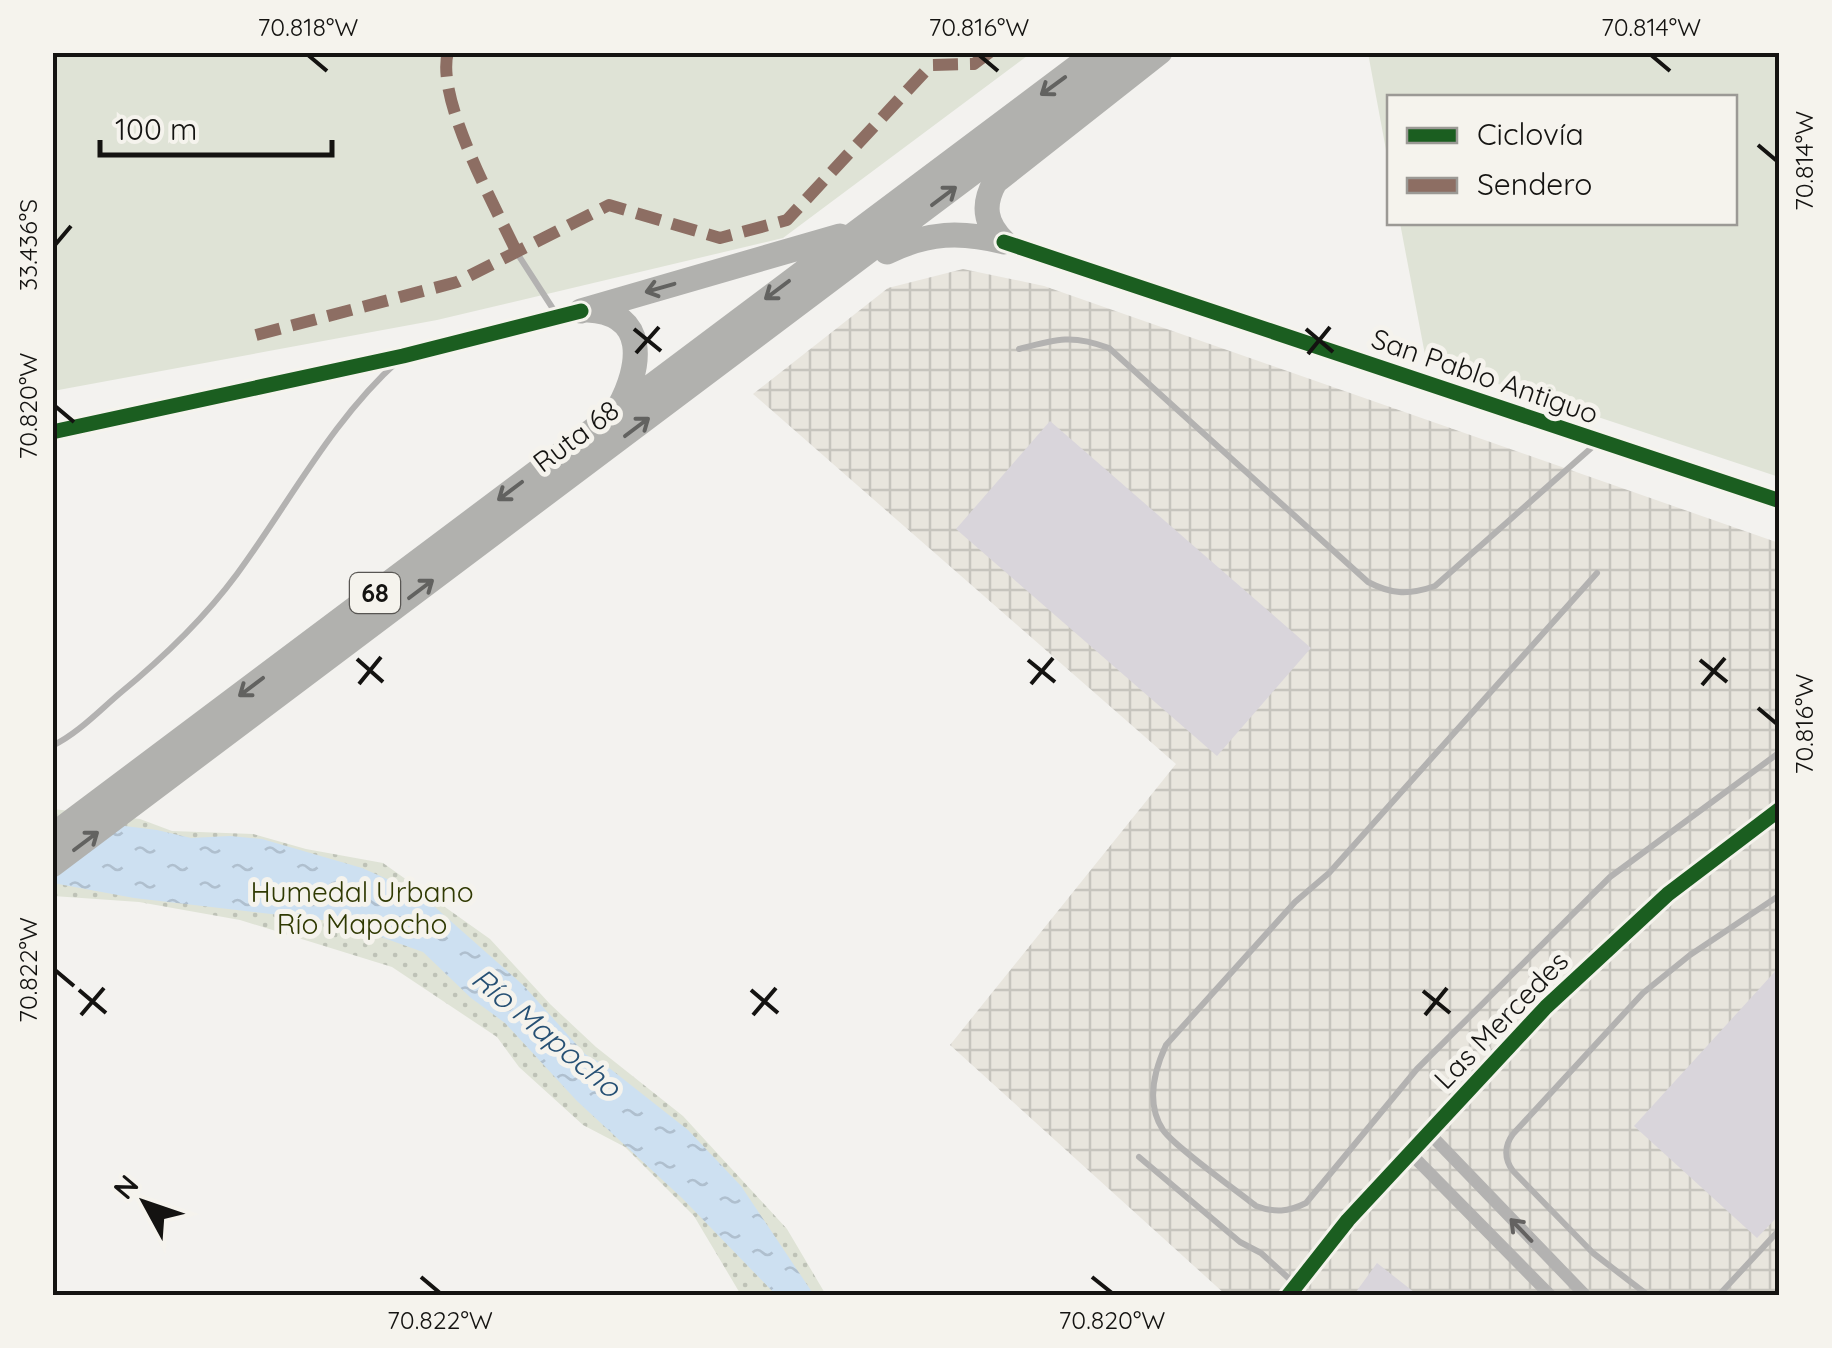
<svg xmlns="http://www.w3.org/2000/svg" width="1832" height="1348" viewBox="0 0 1832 1348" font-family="Quicksand,sans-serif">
  <defs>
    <pattern id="industrial-grid" width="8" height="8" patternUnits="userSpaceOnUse" patternTransform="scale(2.5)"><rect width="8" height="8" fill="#e8e5dd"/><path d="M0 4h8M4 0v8" fill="none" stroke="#c6c4bd"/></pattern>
    <pattern id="park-dots" width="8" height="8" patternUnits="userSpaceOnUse" patternTransform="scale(2.5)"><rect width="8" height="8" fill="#dfe3d6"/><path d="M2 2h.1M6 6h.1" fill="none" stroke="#bec2b7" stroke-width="1.8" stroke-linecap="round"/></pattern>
    <pattern id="water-ripples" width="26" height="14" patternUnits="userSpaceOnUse" patternTransform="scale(2.5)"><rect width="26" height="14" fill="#cde0f1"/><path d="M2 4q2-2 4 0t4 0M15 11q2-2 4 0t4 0" fill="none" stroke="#afbfce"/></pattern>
  </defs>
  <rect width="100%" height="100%" fill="#f3f2ef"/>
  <path fill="url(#industrial-grid)" d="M 963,269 L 1044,286 L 1779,543 L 1779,1295 L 1226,1295 L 950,1045 L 1176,764 L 753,394 L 888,288 Z"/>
  <path fill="#dfe3d6" d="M 53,53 L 1031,53 L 783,238 L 437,320 L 53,391 Z
    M 1368,53 L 1779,53 L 1779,477 L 1426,360 L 1400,223 L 1734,222 L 1734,98 L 1390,98 L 1389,166 Z"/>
  <path fill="url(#park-dots)" d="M 53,809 L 140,819 L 172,831 L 253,834 L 306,849 L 383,863 L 490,939 L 550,1004 L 596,1047 L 683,1116 L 787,1229 L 826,1295 L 741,1295 L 694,1216 L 625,1147 L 583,1125 L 519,1067 L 497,1037 L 392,967 L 240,920 L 139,902 L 53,896 Z"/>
  <path fill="url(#water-ripples)" d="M 52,817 L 157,830 L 191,838 L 230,836 L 262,839 L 362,868 L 419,893 L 524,986 L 585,1054 L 608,1067 L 688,1130 L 741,1186 L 814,1295 L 776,1295 L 682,1198 L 577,1101 L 505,1023 L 471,998 L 423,952 L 339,922 L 134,898 L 53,883 Z"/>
  <path fill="#d9d5db" d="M 1050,421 L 1311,648 L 1217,756 L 956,529 Z
    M 1780,966 L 1780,1214 L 1757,1238 L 1634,1126 Z
    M 1377,1263 L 1419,1296 L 1353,1296 Z"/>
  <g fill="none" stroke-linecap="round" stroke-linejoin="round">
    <path stroke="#b3b2b1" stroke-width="6" d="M 506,236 L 557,315
      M 1019,349 C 1056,339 1072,334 1109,348 L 1368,582 C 1393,595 1409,595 1435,586 L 1598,442
      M 1597,573 L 1329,873 L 1295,902 L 1166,1045 C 1154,1071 1146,1104 1163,1130 C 1175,1147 1236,1190 1256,1206 C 1275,1213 1288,1212 1306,1203 L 1417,1069 L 1610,877 L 1780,752
      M 52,746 C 77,734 98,712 119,694 C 163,658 203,620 237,574 C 290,502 331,421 399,360
      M 1139,1157 L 1240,1242 L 1261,1253 L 1296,1285
      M 1649,1296 L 1593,1253 L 1513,1171 C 1504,1159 1504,1146 1513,1134 L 1643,993 L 1690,955 L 1780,895
      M 1718,1296 L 1780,1229"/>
    <path stroke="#b3b2b1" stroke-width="12" d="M 1004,242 L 1780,501
      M 52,432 L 403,356 L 581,311
      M 1428,1132 L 1586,1296
      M 1409,1152 L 1551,1296
      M 1288,1296 L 1348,1220 L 1546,1007 L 1668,894 L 1780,809"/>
    <path stroke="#b1b1ae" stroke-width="25" d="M 1004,242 C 985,224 982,205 995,182 L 1160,52
      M 887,252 C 928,232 961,231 1004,242
      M 588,310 C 649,313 641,367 619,407
      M 581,311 L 840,236
      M 52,836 L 1097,52
      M 52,865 L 1133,52"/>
    <path stroke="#8d6e63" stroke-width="12" stroke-dasharray="25 12" stroke-linecap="butt" d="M 448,52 C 435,99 496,208 517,253
      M 256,335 L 457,282 L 609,205 L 720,238 L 787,220 L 931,65 L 974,64 L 990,52"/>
    <defs>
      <path id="cycleway" d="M 1004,242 L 1780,501
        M 52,432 L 403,356 L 581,311
        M 1288,1296 L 1348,1220 L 1546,1007 L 1668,894 L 1780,809"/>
    </defs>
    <use href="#cycleway" stroke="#f5f3ed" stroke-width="21"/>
    <use href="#cycleway" stroke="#1b5e20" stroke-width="15"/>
  </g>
  <defs><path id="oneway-shaft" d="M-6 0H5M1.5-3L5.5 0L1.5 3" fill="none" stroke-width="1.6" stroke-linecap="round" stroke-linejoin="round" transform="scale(2.5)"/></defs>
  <g stroke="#626260">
    <use href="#oneway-shaft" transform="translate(1053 86) rotate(144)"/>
    <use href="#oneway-shaft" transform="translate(944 196) rotate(-37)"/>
    <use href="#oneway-shaft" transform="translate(660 288) rotate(164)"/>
    <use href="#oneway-shaft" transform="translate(777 290) rotate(143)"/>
    <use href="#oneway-shaft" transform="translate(637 427) rotate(-37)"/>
    <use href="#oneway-shaft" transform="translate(510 491) rotate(143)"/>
    <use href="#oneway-shaft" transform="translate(421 589) rotate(-37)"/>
    <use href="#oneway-shaft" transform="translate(251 687) rotate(143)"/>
    <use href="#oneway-shaft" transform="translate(86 841) rotate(-37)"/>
  </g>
  <use stroke="#646261" href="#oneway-shaft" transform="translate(1521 1230) rotate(-134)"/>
  <path fill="none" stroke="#141311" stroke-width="4" d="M 308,55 L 327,71M 979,55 L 998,71M 1651,55 L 1670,71M 1758,145 L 1777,161M 55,245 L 71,226M 634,329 L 661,351M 1306,329 L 1333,352M 636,353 L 659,327M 1308,354 L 1330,327M 55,406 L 74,422M 357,659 L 383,682M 1028,660 L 1055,682M 1700,660 L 1727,682M 359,684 L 381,657M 1031,684 L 1053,658M 1702,685 L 1725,658M 1758,708 L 1777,724M 55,970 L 74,986M 79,990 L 106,1013M 751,990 L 778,1013M 1423,991 L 1450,1013M 81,1015 L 104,988M 753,1015 L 776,988M 1425,1015 L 1447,988M 421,1277 L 440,1293M 1092,1277 L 1112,1293"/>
  <g text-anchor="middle" stroke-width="10" stroke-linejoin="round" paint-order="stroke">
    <rect fill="#f5f3ed" stroke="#585653" stroke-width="2.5" x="350" y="573" width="50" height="40" rx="8"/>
    <g font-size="25" font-weight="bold" fill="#141311">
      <text x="375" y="602">68</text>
    </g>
    <g font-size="28" fill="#141311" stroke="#f5f3ed">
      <text transform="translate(1485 376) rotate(19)" y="10">San Pablo Antiguo</text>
      <text transform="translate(576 436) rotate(-37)" y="10">Ruta 68</text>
      <text transform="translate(1501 1020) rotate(-46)" y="10">Las Mercedes</text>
    </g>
    <g font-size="28" fill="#303a03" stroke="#f5f3ed">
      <text x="362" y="902">Humedal Urbano<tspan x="362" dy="32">Río Mapocho</tspan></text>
    </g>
    <g font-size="30" font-style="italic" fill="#265074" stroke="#f5f3ed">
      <text transform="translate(546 1033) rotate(40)" y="10">Río Mapocho</text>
    </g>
  </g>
  <rect width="1832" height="1348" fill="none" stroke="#f5f3ed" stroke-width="110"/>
  <rect x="1387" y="95" width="350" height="130" fill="#f5f3ed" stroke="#9b9995" stroke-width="2.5"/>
  <rect x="1407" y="128" width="50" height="15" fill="#1b5e20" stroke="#9b9995" stroke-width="2.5"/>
  <text x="1477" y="145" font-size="30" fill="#141311">Ciclovía</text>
  <rect x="1407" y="178" width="50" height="15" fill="#8d6e63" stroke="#9b9995" stroke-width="2.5"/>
  <text x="1477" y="195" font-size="30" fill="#141311">Sendero</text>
  <g transform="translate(145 1203) rotate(310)" stroke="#f5f3ed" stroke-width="8" paint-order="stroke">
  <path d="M0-8L18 38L0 25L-18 38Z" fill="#141311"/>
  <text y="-15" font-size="28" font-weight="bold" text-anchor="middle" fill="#141311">N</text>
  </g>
  <path d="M100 140v15h232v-15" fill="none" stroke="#141311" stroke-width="5"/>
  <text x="115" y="140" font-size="30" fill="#141311" stroke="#f5f3ed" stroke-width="8" paint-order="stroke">100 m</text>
  <rect x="55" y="55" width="1722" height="1238" fill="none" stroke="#141311" stroke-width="4"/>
  <g font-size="25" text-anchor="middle" fill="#141311">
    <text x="308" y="36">70.818°W</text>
    <text x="979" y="36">70.816°W</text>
    <text x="1651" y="36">70.814°W</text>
    <text transform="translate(1804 161) rotate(-90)" y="9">70.814°W</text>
    <text transform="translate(28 245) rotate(-90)" y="9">33.436°S</text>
    <text transform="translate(28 406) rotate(-90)" y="9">70.820°W</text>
    <text transform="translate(1804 724) rotate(-90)" y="9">70.816°W</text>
    <text transform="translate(28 970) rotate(-90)" y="9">70.822°W</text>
    <text x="440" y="1329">70.822°W</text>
    <text x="1112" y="1329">70.820°W</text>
  </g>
</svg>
